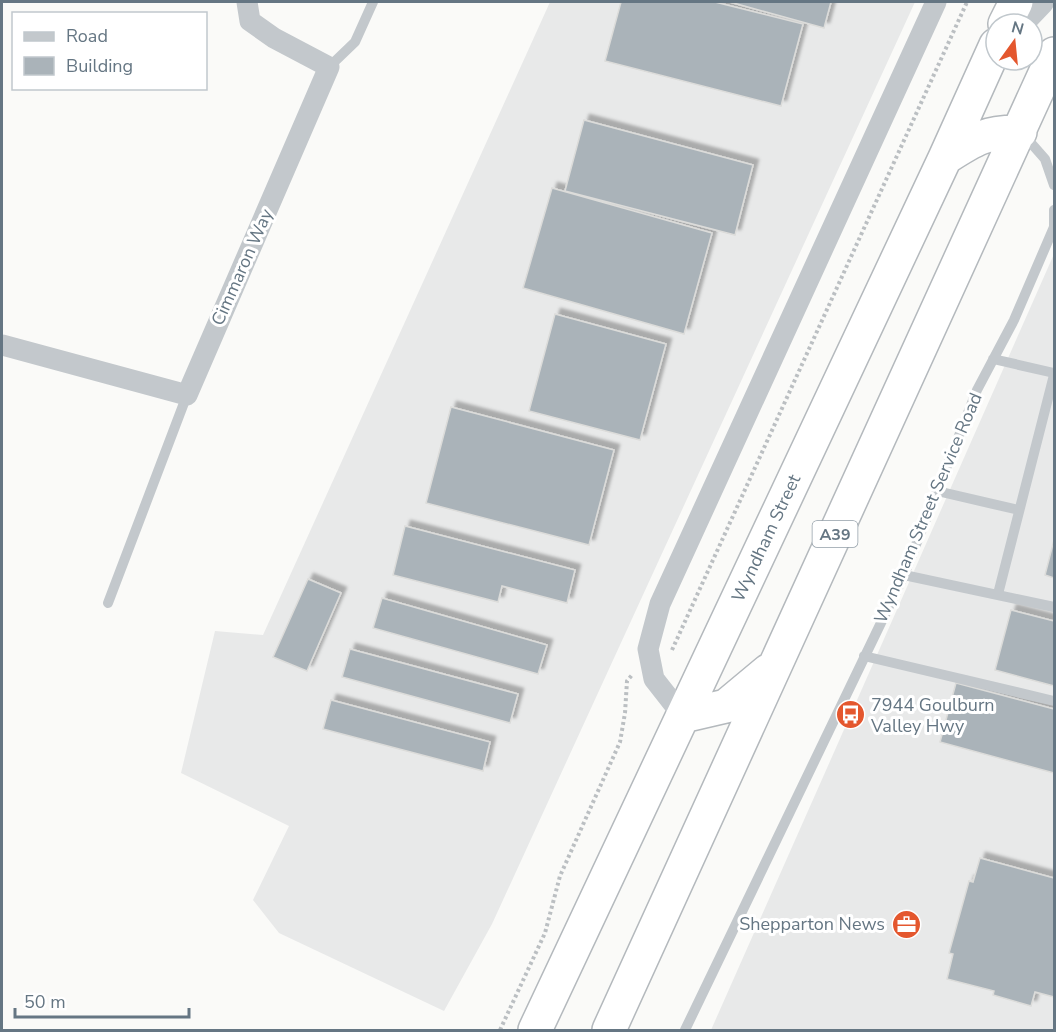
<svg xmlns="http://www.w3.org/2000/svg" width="1056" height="1032" viewBox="0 0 1056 1032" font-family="'Nunito Sans',sans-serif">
  <defs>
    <filter id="shadow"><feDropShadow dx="5.5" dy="-5.5" stdDeviation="1.5" flood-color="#0004"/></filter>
  </defs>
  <rect width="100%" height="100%" fill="#fafaf8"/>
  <path fill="#e8e9e9" d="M 550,2 L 915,2 L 492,924 L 444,1011 L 279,933 L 253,900 L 289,826 L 181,773 L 215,631 L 263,635 Z
    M 1054,254 L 1054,1030 L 711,1030 L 831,759 Z"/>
  <path fill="#aab3b9" stroke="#dcdcda" stroke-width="1.5" filter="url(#shadow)" d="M 621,2 L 715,2 L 803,24 L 781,106 L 605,61 Z
    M 730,2 L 831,2 L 824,28 Z
    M 584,120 L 753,165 L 735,235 L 565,191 Z
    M 552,188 L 712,233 L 684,334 L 523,288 Z
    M 555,314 L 666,344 L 640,440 L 529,411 Z
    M 451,407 L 614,450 L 589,545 L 426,503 Z
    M 405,526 L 575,570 L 567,603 L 502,586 L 498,602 L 393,575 Z
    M 1054,540 L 1054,578 L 1045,575 Z
    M 308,579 L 341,593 L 307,671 L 273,657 Z
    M 382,598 L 547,645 L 538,674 L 373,628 Z
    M 1011,610 L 1054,621 L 1054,686 L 995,670 Z
    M 350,649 L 518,694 L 510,723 L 342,677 Z
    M 956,683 L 1054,709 L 1054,773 L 940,742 Z
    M 331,700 L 490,742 L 483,771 L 323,729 Z
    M 980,858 L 1054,878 L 1054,997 L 1035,992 L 1031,1006 L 993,995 L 994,991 L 947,979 L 953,954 L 949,953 L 969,881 L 973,882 Z"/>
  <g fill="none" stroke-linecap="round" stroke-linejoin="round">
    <defs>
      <path id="trunk" d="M 1005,24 L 1016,2
        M 945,158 C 973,140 986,131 1020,132
        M 683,716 L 726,706 L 768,671
        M 535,1030 L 945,158 L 996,45
        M 609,1030 L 1054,54"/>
    </defs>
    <use href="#trunk" stroke="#b4b9bd" stroke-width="36"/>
    <path stroke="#bbbfc2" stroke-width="4" stroke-dasharray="3 3" stroke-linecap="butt" d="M 672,650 L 967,2
      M 500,1030 L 545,933 L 560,876 L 620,742 L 625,713 L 627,681 L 632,675"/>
    <path stroke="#c3c8cc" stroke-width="10" d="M 329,67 L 355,42 L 373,2
      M 1023,134 L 1045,159 L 1054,185
      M 993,359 L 1054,373
      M 937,491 L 1019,510
      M 904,575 L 1054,607
      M 998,594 L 1054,375
      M 108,603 L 187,395
      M 864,656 L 1054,701
      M 685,1030 L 904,575 L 977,390 L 1014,320 L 1054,227 L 1054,210"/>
    <path stroke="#c3c8cc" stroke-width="21" d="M 2,345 L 187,395 L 329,67 L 274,38 L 250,21 L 247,2
      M 683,716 L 654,679 L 648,649 L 660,604 L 936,2"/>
    <path stroke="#c3c8cc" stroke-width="26" d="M 1020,24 L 1041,2"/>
    <use href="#trunk" stroke="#fff" stroke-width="33"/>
  </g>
  <defs>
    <symbol id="bus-disc" viewBox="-11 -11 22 22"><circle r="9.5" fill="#e4572e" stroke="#fff"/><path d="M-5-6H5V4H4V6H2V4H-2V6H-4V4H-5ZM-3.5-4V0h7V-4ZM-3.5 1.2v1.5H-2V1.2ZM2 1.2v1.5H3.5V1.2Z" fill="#fff"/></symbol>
    <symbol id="office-disc" viewBox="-11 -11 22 22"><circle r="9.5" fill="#e4572e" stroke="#fff"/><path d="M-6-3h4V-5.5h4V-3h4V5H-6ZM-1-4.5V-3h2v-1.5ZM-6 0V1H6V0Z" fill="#fff"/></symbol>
  </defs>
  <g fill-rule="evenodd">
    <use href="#bus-disc" x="834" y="698" width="33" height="33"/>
    <use href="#office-disc" x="890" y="908" width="33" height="33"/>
  </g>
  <g text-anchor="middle" stroke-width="6" stroke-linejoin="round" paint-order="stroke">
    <rect fill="#fff" stroke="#939fa8" stroke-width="1.5" x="812.5" y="521" width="45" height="26" rx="4.5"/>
    <g font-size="16" font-weight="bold" fill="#657683">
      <text x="835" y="540">A39</text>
    </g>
    <g font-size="18" fill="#657683" stroke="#fff">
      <text transform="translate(242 267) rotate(-66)" y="6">Cimmaron Way</text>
      <text transform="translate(928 508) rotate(-67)" y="6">Wyndham Street Service Road</text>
      <text transform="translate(766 538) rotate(-65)" y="6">Wyndham Street</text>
    </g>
    <g font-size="18" fill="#657683" stroke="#fff" text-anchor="start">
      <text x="871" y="711">7944 Goulburn<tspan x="871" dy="21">Valley Hwy</tspan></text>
      <text x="885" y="930" text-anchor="end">Shepparton News</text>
    </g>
  </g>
  <rect width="1056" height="1032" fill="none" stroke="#657683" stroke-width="6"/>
  <rect x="12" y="12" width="195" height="78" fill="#ffffff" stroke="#c1c8cd" stroke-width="1.5"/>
  <rect x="24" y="32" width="30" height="9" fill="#c3c8cc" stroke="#c1c8cd" stroke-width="1.5"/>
  <text x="66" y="42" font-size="18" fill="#657683">Road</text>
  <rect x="24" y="57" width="30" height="18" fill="#aab3b9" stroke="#c1c8cd" stroke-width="1.5"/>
  <text x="66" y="72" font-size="18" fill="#657683">Building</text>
  <g transform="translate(1014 42) rotate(15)"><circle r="28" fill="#ffffff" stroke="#c1c8cd" stroke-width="1.5"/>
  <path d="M0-4.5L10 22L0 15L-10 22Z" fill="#e4572e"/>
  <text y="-9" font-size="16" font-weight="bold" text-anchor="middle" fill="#657683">N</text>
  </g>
  <path d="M15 1008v9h174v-9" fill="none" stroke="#657683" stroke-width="3"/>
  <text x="24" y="1008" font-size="18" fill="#657683" stroke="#ffffff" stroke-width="4.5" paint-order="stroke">50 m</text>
</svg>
